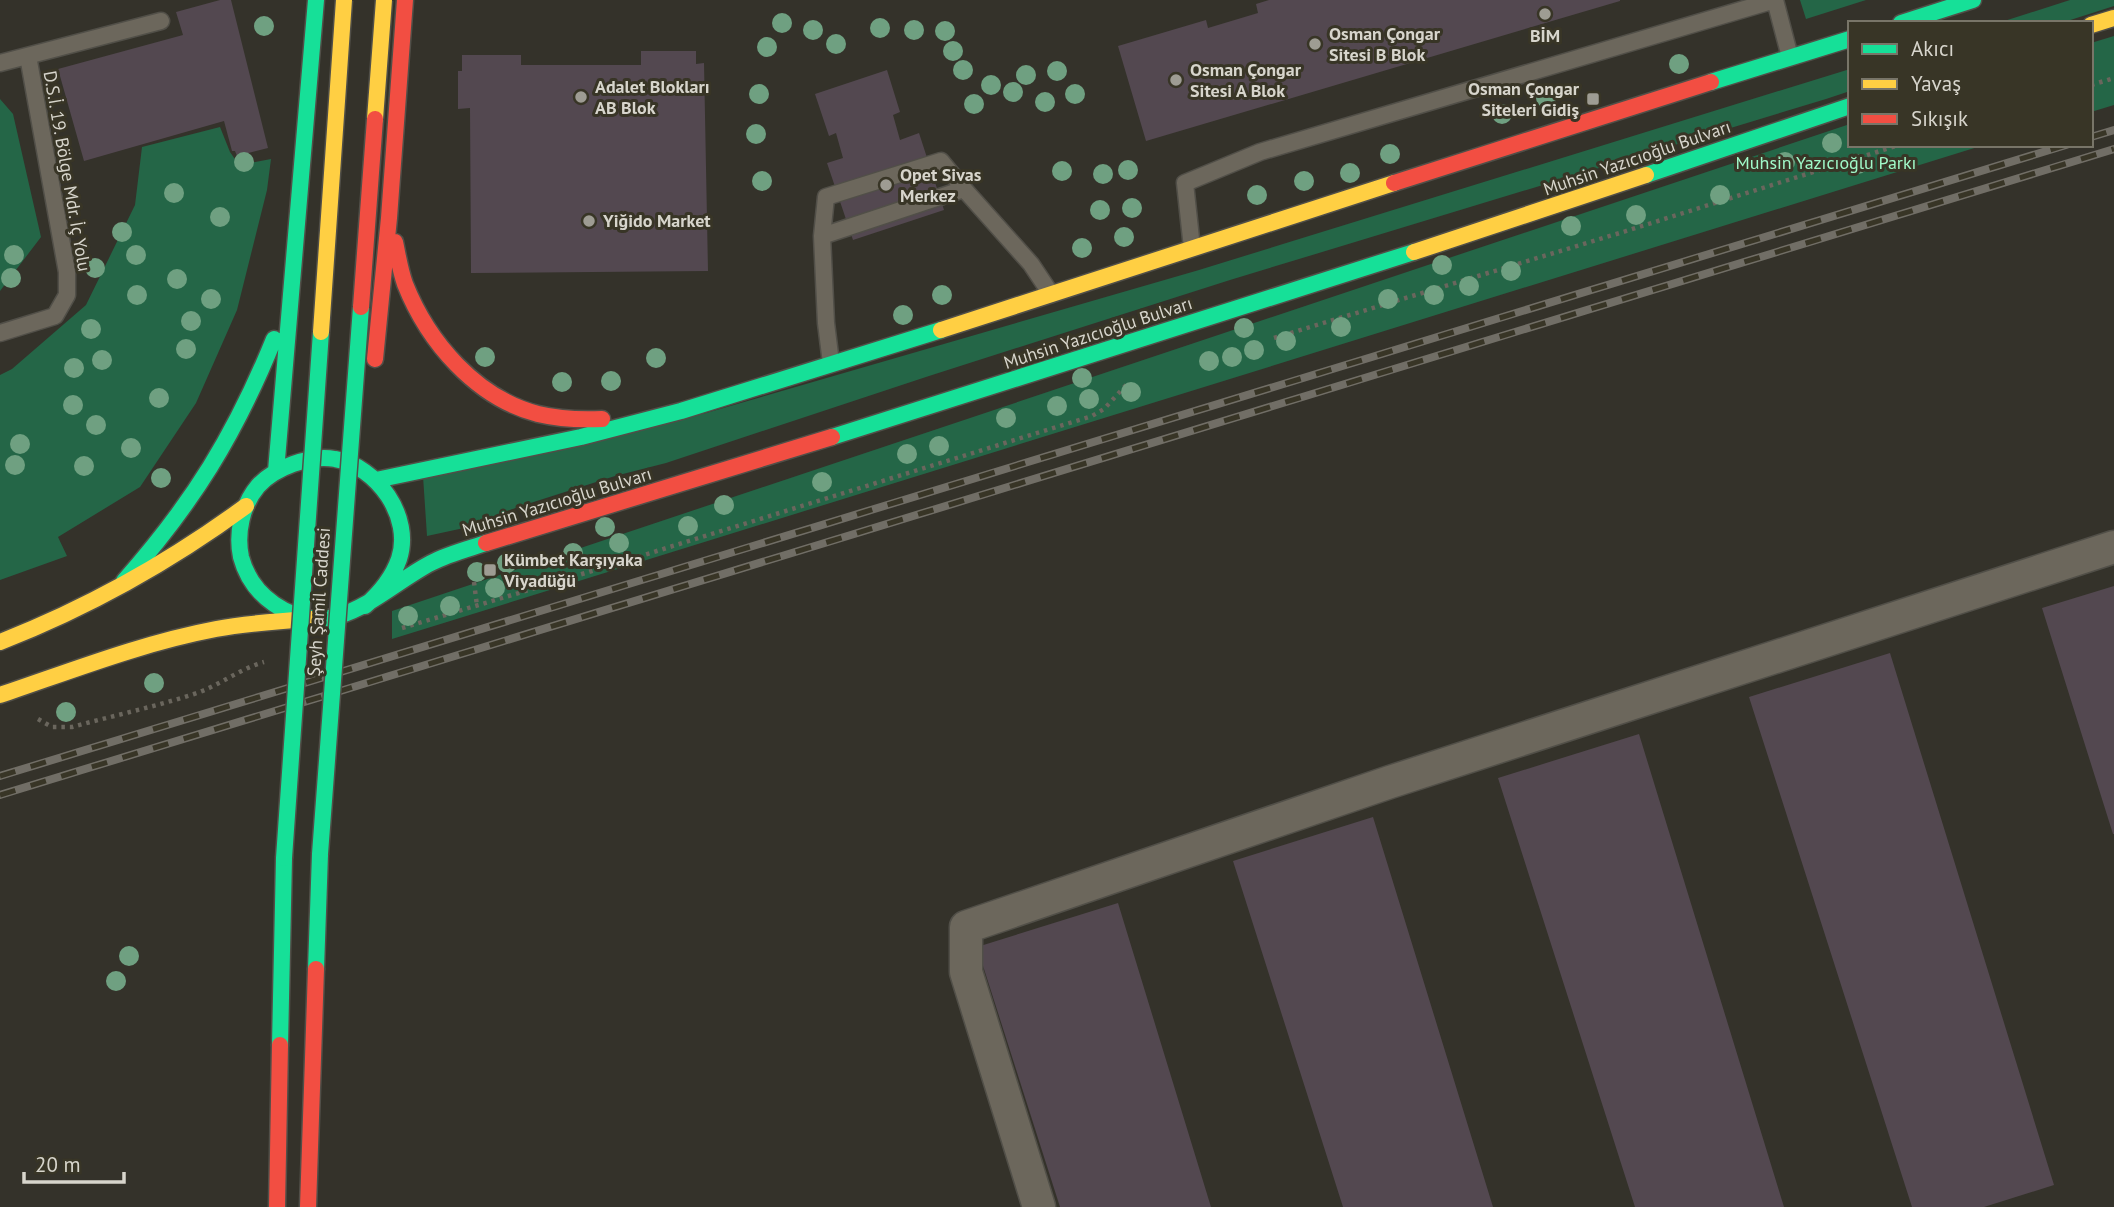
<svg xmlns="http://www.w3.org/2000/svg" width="2114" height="1207" viewBox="0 0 2114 1207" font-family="'PT Sans',sans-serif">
  <rect width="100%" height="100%" fill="#34322a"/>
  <path fill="#246647" d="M 1800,0 L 1866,0 L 1806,19 Z
    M 2070,0 L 2114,0 L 2114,6 L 2061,23 L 1998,23 Z
    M 2114,36 L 2114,105 L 2091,112 L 2091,43 Z
    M 1850,69 L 1850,91 L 1826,99 L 1230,280 L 929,376 L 666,463 L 615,476 L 518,507 L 464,528 L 427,536 L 423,476 L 706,413 L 1199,270 Z
    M 0,99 L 13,114 L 41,237 L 0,291 Z
    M 1850,124 L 1850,145 L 1984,145 L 392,639 L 392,611 Z
    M 220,127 L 230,152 L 239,165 L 271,159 L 267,190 L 237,310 L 196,403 L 140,487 L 58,537 L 67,556 L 0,580 L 0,375 L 12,369 L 86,305 L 135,205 L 142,147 Z"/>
  <path fill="#534850" d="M 220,0 L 231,0 L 268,148 L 237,156 L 235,151 L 232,151 L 224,121 L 84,161 L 58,69 L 183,35 L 176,12 Z
    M 1269,0 L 1620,0 L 1620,1 L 1146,141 L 1118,46 L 1206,20 L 1208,28 L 1258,13 L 1256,4 Z
    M 641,51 L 696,51 L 696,64 L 704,63 L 708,271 L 471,273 L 470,108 L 458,109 L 458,71 L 462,71 L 462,55 L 521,55 L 521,65 L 641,65 Z
    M 887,70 L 900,112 L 893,115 L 900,140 L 919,133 L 944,210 L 853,240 L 827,163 L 843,158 L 836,133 L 829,136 L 815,94 Z
    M 2114,586 L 2114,834 L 2113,834 L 2042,608 Z
    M 1890,653 L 2054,1185 L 1984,1207 L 1912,1207 L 1749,697 Z
    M 1639,734 L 1784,1207 L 1635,1207 L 1498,778 Z
    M 1373,817 L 1493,1207 L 1343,1207 L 1233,861 Z
    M 1118,903 L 1211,1207 L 1060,1207 L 977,947 Z"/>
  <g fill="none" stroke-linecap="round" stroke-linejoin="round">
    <defs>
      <path id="lane" d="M 0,63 L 161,21
        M 822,236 L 826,197 L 941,161 L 964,189
        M 1192,248 L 1185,183 L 1260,152 L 1775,0 L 1790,57
        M 0,333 L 55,316 L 67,295 L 67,272 L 28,56
        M 831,363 L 826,323 L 822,236 L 964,189 L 1031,264 L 1051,294"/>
      <path id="street" d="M 1039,1207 L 966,972 L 966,927 L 1390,782 L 2114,547"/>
      <path id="fast" d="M 1901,23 L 1973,0
        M 1711,82 L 1850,39
        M 1646,175 L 1850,106
        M 832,437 L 1414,252
        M 276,471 L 316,0
        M 376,480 L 581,437 L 681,411 L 941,330
        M 124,581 C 193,503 235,435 274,339
        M 365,606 C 380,593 392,579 399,559 C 413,517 377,466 335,459 C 320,456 307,459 293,464 C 279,469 268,475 258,486 C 242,505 236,533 241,557 C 246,576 258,593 274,604 C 334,646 381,589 431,563 C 448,554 468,549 486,543
        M 316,969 L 320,854
        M 280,1045 L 284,858"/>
      <path id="slow" d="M 2091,25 L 2114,18
        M 1414,252 L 1646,175
        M 941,330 L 1394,183
        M 0,642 C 87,608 171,561 246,506
        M 0,695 C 71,671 142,643 216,629 C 247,623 280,621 312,619"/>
      <path id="jam" d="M 1394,183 L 1711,82
        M 395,242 C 398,256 400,270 405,284 C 428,342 476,398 538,414 C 559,419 581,420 602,419
        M 375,359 L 389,218 L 405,0
        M 486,543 L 832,437
        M 277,1207 L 280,1045
        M 308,1207 L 316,969"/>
    </defs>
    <use href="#lane" stroke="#514f48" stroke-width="19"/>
    <use href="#street" stroke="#514f48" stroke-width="35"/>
    <use href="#fast" stroke="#514f48" stroke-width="19"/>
    <use href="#slow" stroke="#514f48" stroke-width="19"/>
    <use href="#jam" stroke="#514f48" stroke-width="19"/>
    <path stroke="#6a665d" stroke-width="4.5" stroke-dasharray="3.5 5" stroke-linecap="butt" d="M 2091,85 L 2114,78
      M 1274,338 L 1623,232 L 1899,145
      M 474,582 L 477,606
      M 402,628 L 602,568 L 1092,416 L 1104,409 L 1128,383
      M 38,719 L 52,727 L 72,727 C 112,716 154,707 194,694 C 219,686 239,669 264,662"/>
    <use href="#lane" stroke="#6c675c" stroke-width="16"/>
    <use href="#street" stroke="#6c675c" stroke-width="32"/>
    <use href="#fast" stroke="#16e098" stroke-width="16"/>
    <use href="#slow" stroke="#ffcf43" stroke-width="16"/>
    <use href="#jam" stroke="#f24e42" stroke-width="16"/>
    <defs>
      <path id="rail" d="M 2091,137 L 2114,130
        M 0,776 L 2066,145
        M 0,795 L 2114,149"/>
    </defs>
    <use href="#rail" stroke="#716e66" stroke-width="8"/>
    <use href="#rail" stroke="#383526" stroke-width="5" stroke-dasharray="16" stroke-linecap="butt"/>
    <defs>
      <path id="fast-bridge" d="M 320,854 L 361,307
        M 284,858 L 321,332"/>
      <path id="slow-bridge" d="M 375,119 L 384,0
        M 321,332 L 344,0"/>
      <path id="jam-bridge" d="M 361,307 L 375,119"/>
    </defs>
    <use href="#fast-bridge" stroke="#514f48" stroke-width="19" stroke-linecap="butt"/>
    <use href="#slow-bridge" stroke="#514f48" stroke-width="19" stroke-linecap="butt"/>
    <use href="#jam-bridge" stroke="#514f48" stroke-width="19" stroke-linecap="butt"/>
    <use href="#fast-bridge" stroke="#16e098" stroke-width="16"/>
    <use href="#slow-bridge" stroke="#ffcf43" stroke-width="16"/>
    <use href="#jam-bridge" stroke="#f24e42" stroke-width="16"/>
  </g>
  <g fill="#6fa081">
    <circle cx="782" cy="23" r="10"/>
    <circle cx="264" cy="26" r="10"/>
    <circle cx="880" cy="28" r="10"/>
    <circle cx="813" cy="30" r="10"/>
    <circle cx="914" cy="30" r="10"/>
    <circle cx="945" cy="31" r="10"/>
    <circle cx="836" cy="44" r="10"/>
    <circle cx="767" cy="47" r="10"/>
    <circle cx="953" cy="51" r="10"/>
    <circle cx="1679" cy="64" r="10"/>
    <circle cx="963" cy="70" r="10"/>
    <circle cx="1057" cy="71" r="10"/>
    <circle cx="1026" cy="75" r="10"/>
    <circle cx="991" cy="85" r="10"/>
    <circle cx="1013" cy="92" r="10"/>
    <circle cx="759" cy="94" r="10"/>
    <circle cx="1075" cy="94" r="10"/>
    <circle cx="1546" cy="98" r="10"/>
    <circle cx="1045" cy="102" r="10"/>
    <circle cx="974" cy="104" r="10"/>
    <circle cx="1502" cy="114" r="10"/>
    <circle cx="756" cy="134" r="10"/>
    <circle cx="1832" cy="143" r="10"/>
    <circle cx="1390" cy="154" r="10"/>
    <circle cx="244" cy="162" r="10"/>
    <circle cx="1785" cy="162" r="10"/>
    <circle cx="1858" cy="164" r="10"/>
    <circle cx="1128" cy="170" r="10"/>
    <circle cx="1062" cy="171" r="10"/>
    <circle cx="1350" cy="173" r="10"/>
    <circle cx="1103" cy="174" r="10"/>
    <circle cx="762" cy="181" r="10"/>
    <circle cx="1304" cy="181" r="10"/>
    <circle cx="174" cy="193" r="10"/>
    <circle cx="1257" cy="195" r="10"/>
    <circle cx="1720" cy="195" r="10"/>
    <circle cx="1132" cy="208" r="10"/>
    <circle cx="1100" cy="210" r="10"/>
    <circle cx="1636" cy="215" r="10"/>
    <circle cx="220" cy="217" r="10"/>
    <circle cx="1571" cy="226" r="10"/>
    <circle cx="122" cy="232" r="10"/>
    <circle cx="1124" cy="237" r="10"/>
    <circle cx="1082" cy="248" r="10"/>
    <circle cx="14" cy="255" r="10"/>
    <circle cx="136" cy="255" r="10"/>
    <circle cx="1442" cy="265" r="10"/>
    <circle cx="95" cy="268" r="10"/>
    <circle cx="1511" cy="271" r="10"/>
    <circle cx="11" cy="278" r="10"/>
    <circle cx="177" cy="279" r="10"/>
    <circle cx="1469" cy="286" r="10"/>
    <circle cx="137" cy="295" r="10"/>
    <circle cx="942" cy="295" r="10"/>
    <circle cx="1434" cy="295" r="10"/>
    <circle cx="211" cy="299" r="10"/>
    <circle cx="1388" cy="299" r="10"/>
    <circle cx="903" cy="315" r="10"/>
    <circle cx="191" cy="321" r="10"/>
    <circle cx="1341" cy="327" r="10"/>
    <circle cx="1244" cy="328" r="10"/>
    <circle cx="91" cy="329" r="10"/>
    <circle cx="1286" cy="341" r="10"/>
    <circle cx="186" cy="349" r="10"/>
    <circle cx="1254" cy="350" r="10"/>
    <circle cx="485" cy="357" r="10"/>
    <circle cx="1232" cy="357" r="10"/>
    <circle cx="656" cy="358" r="10"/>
    <circle cx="102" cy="360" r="10"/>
    <circle cx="1209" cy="361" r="10"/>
    <circle cx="74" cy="368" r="10"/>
    <circle cx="1082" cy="378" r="10"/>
    <circle cx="611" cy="381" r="10"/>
    <circle cx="562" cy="382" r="10"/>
    <circle cx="1131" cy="392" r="10"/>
    <circle cx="159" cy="398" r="10"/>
    <circle cx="1089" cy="399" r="10"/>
    <circle cx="73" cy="405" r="10"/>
    <circle cx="1057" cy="406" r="10"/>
    <circle cx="1006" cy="418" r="10"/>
    <circle cx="96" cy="425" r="10"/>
    <circle cx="20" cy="444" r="10"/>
    <circle cx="939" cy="446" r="10"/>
    <circle cx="131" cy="448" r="10"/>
    <circle cx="907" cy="454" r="10"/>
    <circle cx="15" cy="465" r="10"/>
    <circle cx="84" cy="466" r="10"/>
    <circle cx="161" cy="478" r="10"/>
    <circle cx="822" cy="482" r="10"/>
    <circle cx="724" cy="505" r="10"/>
    <circle cx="688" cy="526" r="10"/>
    <circle cx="605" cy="527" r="10"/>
    <circle cx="619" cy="543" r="10"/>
    <circle cx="573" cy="553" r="10"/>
    <circle cx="507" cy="563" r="10"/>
    <circle cx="477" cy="572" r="10"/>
    <circle cx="495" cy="588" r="10"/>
    <circle cx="450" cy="606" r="10"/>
    <circle cx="408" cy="616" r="10"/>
    <circle cx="154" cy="683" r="10"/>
    <circle cx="66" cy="712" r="10"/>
    <circle cx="129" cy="956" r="10"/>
    <circle cx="116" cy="981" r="10"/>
  </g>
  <g fill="#9e9c93" stroke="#383526" stroke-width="2.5">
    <circle cx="1545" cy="14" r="7"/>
    <circle cx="1315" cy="44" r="7"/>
    <circle cx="1176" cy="80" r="7"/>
    <circle cx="581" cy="97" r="7"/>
    <rect x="1586" y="92" width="14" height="14" rx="3.5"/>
    <circle cx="886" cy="185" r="7"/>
    <circle cx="589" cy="221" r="7"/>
    <rect x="483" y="563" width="14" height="14" rx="3.5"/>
  </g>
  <g text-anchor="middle" stroke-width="6" stroke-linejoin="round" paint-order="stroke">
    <g font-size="18" font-weight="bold" fill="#d7d5cc" stroke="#383526" text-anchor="start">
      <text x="1329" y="40">Osman Çongar<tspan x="1329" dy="21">Sitesi B Blok</tspan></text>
      <text x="1545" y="42" text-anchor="middle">BİM</text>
      <text x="1190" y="76">Osman Çongar<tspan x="1190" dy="21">Sitesi A Blok</tspan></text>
      <text x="595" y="93">Adalet Blokları<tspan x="595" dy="21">AB Blok</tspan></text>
      <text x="1579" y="95" text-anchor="end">Osman Çongar<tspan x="1579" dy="21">Siteleri Gidiş</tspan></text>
      <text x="900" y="181">Opet Sivas<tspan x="900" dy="21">Merkez</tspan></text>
      <text x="603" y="227">Yiğido Market</text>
      <text x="504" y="566">Kümbet Karşıyaka<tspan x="504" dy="21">Viyadüğü</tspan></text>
    </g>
    <g font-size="18" fill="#d7d5cc" stroke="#383526">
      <text transform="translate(1637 158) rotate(-19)" y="6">Muhsin Yazıcıoğlu Bulvarı</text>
      <text transform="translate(67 171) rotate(80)" y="6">D.S.İ. 19. Bölge Mdr. İç Yolu</text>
      <text transform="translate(1098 333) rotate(-18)" y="6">Muhsin Yazıcıoğlu Bulvarı</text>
      <text transform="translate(557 502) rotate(-17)" y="6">Muhsin Yazıcıoğlu Bulvarı</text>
      <text transform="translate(319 602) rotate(-86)" y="6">Şeyh Şamil Caddesi</text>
    </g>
    <g font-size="18" fill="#a0fac9" stroke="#383526">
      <text x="1826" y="169">Muhsin Yazıcıoğlu Parkı</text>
    </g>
  </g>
  <rect x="1848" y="21" width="245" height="126" fill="#383526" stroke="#787568" stroke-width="2"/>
  <rect x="1862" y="44" width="35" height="10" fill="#16e098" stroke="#787568" stroke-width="2"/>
  <text x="1911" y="56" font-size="21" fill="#d7d5cc">Akıcı</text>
  <rect x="1862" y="79" width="35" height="10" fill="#ffcf43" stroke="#787568" stroke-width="2"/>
  <text x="1911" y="91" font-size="21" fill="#d7d5cc">Yavaş</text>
  <rect x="1862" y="114" width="35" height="10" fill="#f24e42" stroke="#787568" stroke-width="2"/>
  <text x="1911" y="126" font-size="21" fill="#d7d5cc">Sıkışık</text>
  <path d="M24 1172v10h100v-10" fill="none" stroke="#d7d5cc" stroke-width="3.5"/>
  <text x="35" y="1172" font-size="21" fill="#d7d5cc" stroke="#383526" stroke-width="5" paint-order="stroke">20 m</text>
</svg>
